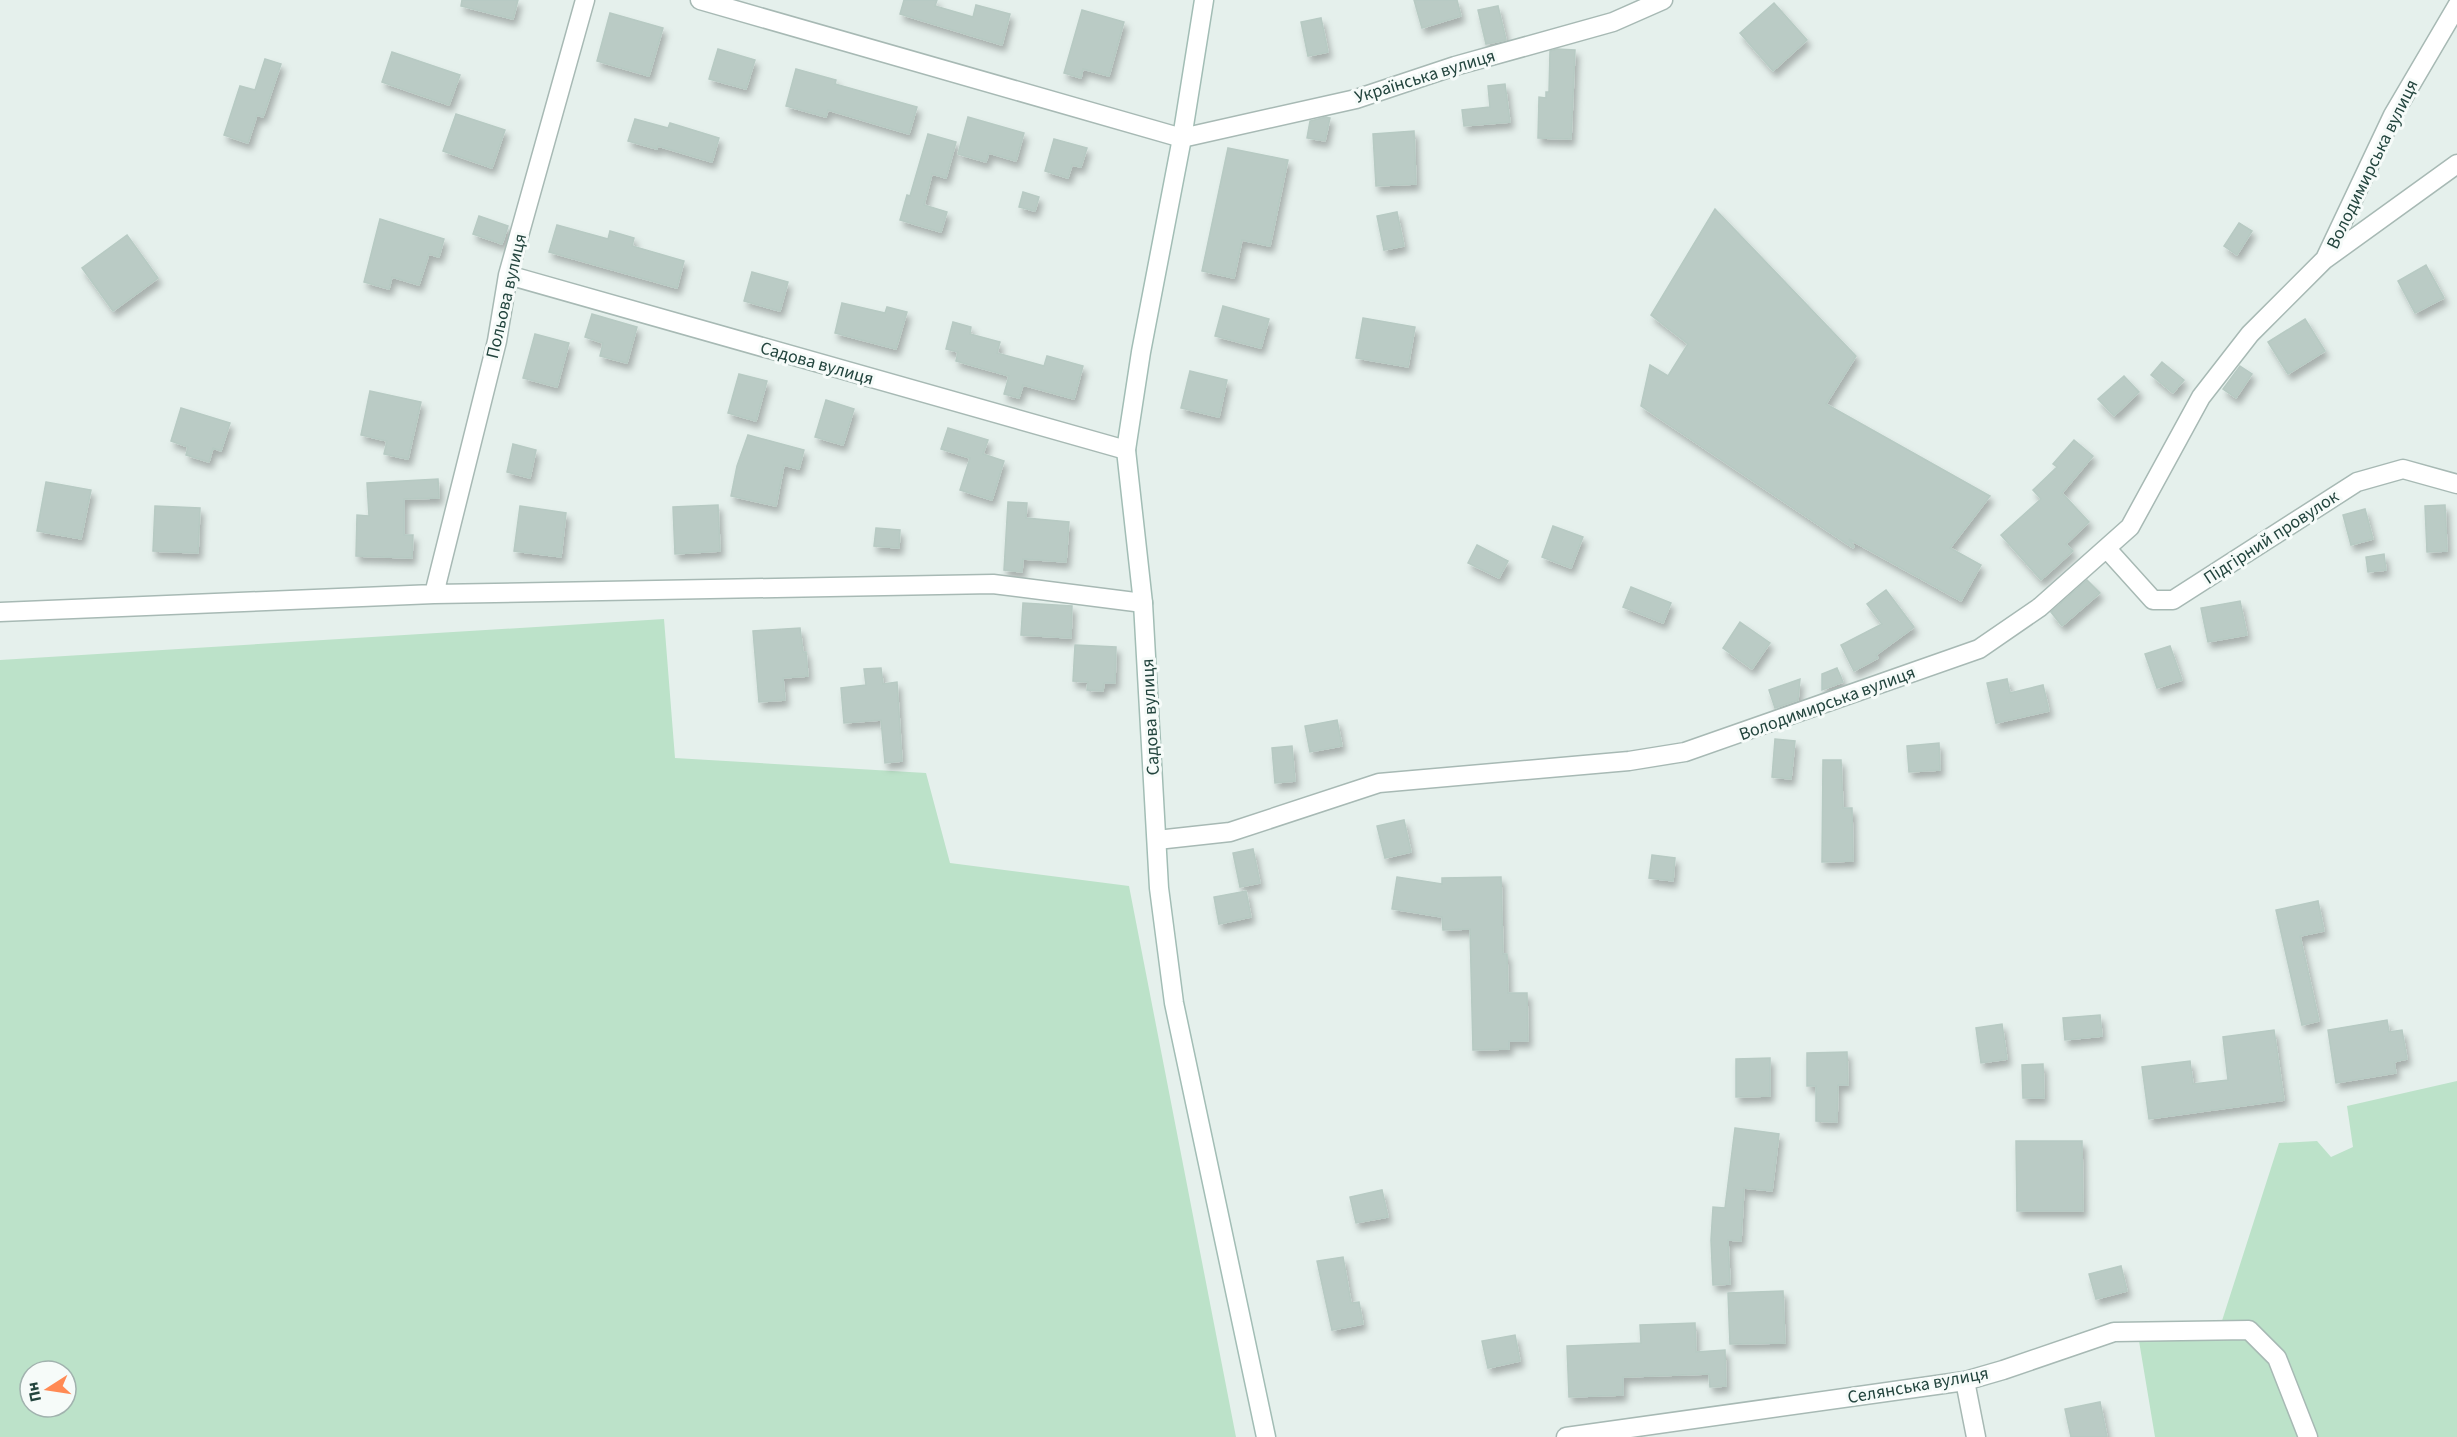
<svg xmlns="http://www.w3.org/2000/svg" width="2457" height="1437" viewBox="0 0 2457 1437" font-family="'Source Sans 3',sans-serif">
  <defs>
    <filter id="shadow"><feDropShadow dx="3.5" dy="6" stdDeviation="3" flood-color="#0004"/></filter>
  </defs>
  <rect width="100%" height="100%" fill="#e5f0ec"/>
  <path fill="#bce2c9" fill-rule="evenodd" d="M 664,619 L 675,758 L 926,773 L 950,863 L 1129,886 L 1236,1437 L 0,1437 L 0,660 ZM 30,1371 L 66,1371 L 66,1407 L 30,1407 Z
    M 2457,1081 L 2457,1437 L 2155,1437 L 2138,1335 L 2220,1327 L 2279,1143 L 2317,1141 L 2331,1157 L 2353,1147 L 2347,1106 Z"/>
  <path fill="#bacbc5" stroke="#b7cac3" stroke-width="1.5" filter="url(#shadow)" d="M 462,0 L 518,0 L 513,19 L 461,6 Z
    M 904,0 L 937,0 L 935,6 L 973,17 L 976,5 L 1010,14 L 1002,45 L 900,14 Z
    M 1414,0 L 1457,0 L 1461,16 L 1422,28 Z
    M 1774,3 L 1807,40 L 1773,71 L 1740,33 Z
    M 1498,6 L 1506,40 L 1486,44 L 1478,10 Z
    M 1082,10 L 1124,22 L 1109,76 L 1083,69 L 1081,78 L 1064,73 Z
    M 610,13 L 663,28 L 649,76 L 597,61 Z
    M 1321,18 L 1328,52 L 1308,56 L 1301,22 Z
    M 718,49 L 755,60 L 746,89 L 709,79 Z
    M 1557,49 L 1575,50 L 1571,139 L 1538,138 L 1539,97 L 1546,98 L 1546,92 L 1549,92 L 1550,51 Z
    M 392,52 L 460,75 L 449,105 L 382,82 Z
    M 265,59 L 281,64 L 263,117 L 257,115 L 248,143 L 224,135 L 240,86 L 255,90 Z
    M 796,69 L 836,80 L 835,84 L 917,107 L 909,134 L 828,110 L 826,117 L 786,106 Z
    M 1505,84 L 1510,122 L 1464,126 L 1462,110 L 1490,107 L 1488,86 Z
    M 456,114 L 505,130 L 492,168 L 443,151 Z
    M 968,117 L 1024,133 L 1016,161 L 989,153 L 986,162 L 958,154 Z
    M 1326,117 L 1330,118 L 1325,141 L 1307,138 L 1310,121 Z
    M 635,119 L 668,128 L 670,123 L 719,138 L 712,162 L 658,146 L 657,149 L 628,141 Z
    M 1414,131 L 1416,184 L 1376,186 L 1373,134 Z
    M 928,134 L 956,142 L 946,178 L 932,174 L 924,205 L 947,212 L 941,232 L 900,220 L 907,195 L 910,196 Z
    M 1054,139 L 1087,148 L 1081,167 L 1072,165 L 1068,178 L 1045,171 Z
    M 1228,148 L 1288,160 L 1270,246 L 1242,240 L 1234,278 L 1202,271 Z
    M 1023,192 L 1039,197 L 1035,211 L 1019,207 Z
    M 1715,209 L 1856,356 L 1826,404 L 1990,496 L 1950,548 L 1981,565 L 1961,601 L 1849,539 L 1854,546 L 1853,548 L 1641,406 L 1650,365 L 1668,376 L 1688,344 L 1651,315 Z
    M 1397,212 L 1404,246 L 1384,250 L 1377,216 Z
    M 479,216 L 508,226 L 502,244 L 473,234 Z
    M 380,219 L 444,239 L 439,257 L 429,254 L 419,285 L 392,277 L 389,289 L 364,282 Z
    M 2239,223 L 2252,231 L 2237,255 L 2224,246 Z
    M 557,225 L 608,239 L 610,231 L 634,238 L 632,246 L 684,261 L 677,288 L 549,252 Z
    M 127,235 L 158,278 L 113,311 L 82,268 Z
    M 2426,265 L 2444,298 L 2415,313 L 2398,281 Z
    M 752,272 L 788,282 L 780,311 L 744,301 Z
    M 842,303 L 885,313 L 887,307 L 907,312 L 896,349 L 835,333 Z
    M 1223,306 L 1269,319 L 1261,348 L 1215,336 Z
    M 592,314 L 637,327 L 627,363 L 600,356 L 603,343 L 585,337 Z
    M 1363,318 L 1415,327 L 1408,367 L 1356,358 Z
    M 2305,319 L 2325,351 L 2288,374 L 2268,342 Z
    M 953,322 L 971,327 L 970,334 L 1000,342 L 997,353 L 1044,366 L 1047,356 L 1083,366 L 1074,399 L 1023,385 L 1019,398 L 1004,394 L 1009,376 L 956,361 L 958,352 L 946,349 Z
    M 535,334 L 569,343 L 557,387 L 523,378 Z
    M 2162,362 L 2184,380 L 2173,393 L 2151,375 Z
    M 2240,366 L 2252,374 L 2236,398 L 2223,389 Z
    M 1190,371 L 1227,380 L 1219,417 L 1181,408 Z
    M 739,374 L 767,381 L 756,421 L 728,413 Z
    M 2124,376 L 2139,392 L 2114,416 L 2098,399 Z
    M 370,391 L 421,402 L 408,459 L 384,454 L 387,441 L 361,435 Z
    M 826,400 L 854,409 L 843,445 L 815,437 Z
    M 181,408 L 230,423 L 221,451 L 213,448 L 209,462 L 186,455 L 188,447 L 171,441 Z
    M 948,428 L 988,440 L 983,454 L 1004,461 L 992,500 L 960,490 L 970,458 L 941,449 Z
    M 748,435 L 804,450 L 799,469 L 784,465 L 776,506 L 731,496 L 737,466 Z
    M 2074,440 L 2093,456 L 2062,493 L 2089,522 L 2066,544 L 2073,551 L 2041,580 L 2001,535 L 2041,499 L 2033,490 L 2057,467 L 2053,464 Z
    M 513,444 L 536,450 L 530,478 L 507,472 Z
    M 438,479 L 439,498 L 404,499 L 404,535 L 413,535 L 412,558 L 356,556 L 357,515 L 369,516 L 367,483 Z
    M 46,482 L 91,490 L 81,539 L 37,531 Z
    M 1008,502 L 1027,503 L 1026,518 L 1069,522 L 1066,562 L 1023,559 L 1022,572 L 1004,570 Z
    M 718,505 L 720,551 L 675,554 L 673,507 Z
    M 2445,505 L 2447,551 L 2427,552 L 2425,506 Z
    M 155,506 L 200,508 L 198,553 L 153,551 Z
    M 520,506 L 566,513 L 561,557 L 514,551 Z
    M 2365,509 L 2373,539 L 2351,545 L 2343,515 Z
    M 1553,526 L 1583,537 L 1571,568 L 1542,557 Z
    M 876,528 L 900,530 L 899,548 L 874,546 Z
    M 1477,545 L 1508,561 L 1499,578 L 1468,563 Z
    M 2384,554 L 2386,570 L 2368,572 L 2366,557 Z
    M 2087,580 L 2100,593 L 2062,626 L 2051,612 Z
    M 1631,587 L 1671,603 L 1663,623 L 1623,607 Z
    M 1886,590 L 1914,627 L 1876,655 L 1878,658 L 1854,671 L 1841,645 L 1882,624 L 1867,604 Z
    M 2240,601 L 2247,635 L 2208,642 L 2201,608 Z
    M 1023,603 L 1072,606 L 1071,638 L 1021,635 Z
    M 1740,622 L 1770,643 L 1752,669 L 1723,648 Z
    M 800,628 L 803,652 L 806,652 L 808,676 L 783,678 L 785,700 L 759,702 L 753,631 Z
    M 1075,645 L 1116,647 L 1115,683 L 1104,683 L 1103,691 L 1087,690 L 1088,682 L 1073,681 Z
    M 2170,646 L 2182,680 L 2157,688 L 2145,654 Z
    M 881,668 L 883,684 L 897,682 L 902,761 L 885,763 L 881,720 L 844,723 L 841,688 L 866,685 L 864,669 Z
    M 1837,668 L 1843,682 L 1822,690 L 1822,674 Z
    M 1800,679 L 1798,700 L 1775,708 L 1769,690 Z
    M 2007,679 L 2010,693 L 2043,685 L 2049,711 L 1996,723 L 1987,683 Z
    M 1337,720 L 1342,746 L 1310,752 L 1305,726 Z
    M 1775,739 L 1795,741 L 1791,779 L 1772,777 Z
    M 1939,743 L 1940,770 L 1909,772 L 1907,746 Z
    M 1292,746 L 1295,781 L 1275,783 L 1272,748 Z
    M 1823,760 L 1841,760 L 1843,808 L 1852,808 L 1853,861 L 1822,862 Z
    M 1404,820 L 1411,852 L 1385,858 L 1377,826 Z
    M 1253,849 L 1260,883 L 1240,887 L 1233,853 Z
    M 1652,855 L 1675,858 L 1673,881 L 1649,878 Z
    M 1397,877 L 1442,884 L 1442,878 L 1501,877 L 1503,954 L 1507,954 L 1508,993 L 1527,993 L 1528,1041 L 1509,1041 L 1509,1049 L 1473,1050 L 1470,929 L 1443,930 L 1442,917 L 1392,909 Z
    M 1246,891 L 1251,917 L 1219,924 L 1214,897 Z
    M 2318,901 L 2324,931 L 2300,936 L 2319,1021 L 2302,1025 L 2276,910 Z
    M 2100,1015 L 2102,1036 L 2065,1040 L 2063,1018 Z
    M 2387,1020 L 2389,1032 L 2402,1030 L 2407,1059 L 2394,1062 L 2396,1073 L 2336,1083 L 2328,1030 Z
    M 2002,1024 L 2007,1059 L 1981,1063 L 1976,1028 Z
    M 2274,1030 L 2284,1100 L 2149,1119 L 2142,1067 L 2190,1061 L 2193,1084 L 2228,1080 L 2223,1037 Z
    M 1847,1052 L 1848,1085 L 1838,1085 L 1837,1122 L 1816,1121 L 1816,1086 L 1807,1086 L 1807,1053 Z
    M 1770,1058 L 1770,1096 L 1736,1097 L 1736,1059 Z
    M 2043,1064 L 2044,1098 L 2023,1098 L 2022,1065 Z
    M 1735,1128 L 1779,1134 L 1772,1191 L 1744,1188 L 1741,1241 L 1728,1240 L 1730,1284 L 1713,1285 L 1711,1240 L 1713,1207 L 1725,1208 Z
    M 2016,1141 L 2082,1141 L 2083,1211 L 2017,1211 Z
    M 1382,1190 L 1388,1217 L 1356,1223 L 1350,1197 Z
    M 1343,1257 L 1351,1303 L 1359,1302 L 1363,1324 L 1332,1330 L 1317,1261 Z
    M 2121,1266 L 2127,1291 L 2096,1299 L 2089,1274 Z
    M 1783,1291 L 1785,1343 L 1730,1344 L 1728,1293 Z
    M 1695,1323 L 1696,1352 L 1725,1350 L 1726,1386 L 1710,1387 L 1709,1374 L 1623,1377 L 1623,1395 L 1569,1397 L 1567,1346 L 1641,1343 L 1640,1325 Z
    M 1515,1335 L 1520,1361 L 1488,1368 L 1482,1341 Z
    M 2100,1402 L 2107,1437 L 2071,1437 L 2065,1409 Z"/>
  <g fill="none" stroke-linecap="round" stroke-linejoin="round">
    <defs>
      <path id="street" d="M 700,0 L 1182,138 L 1356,99 L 1455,66 L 1613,22 L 1663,0
        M 2325,259 L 2393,115 L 2457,6
        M 508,275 L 1126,450
        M 2107,549 L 2153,600 L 2173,600 L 2357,482 L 2403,469 L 2457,484
        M 434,594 L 497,341 L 508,275 L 585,0
        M 0,612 L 434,594 L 993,584 L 1143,603
        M 1157,840 L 1230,832 L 1379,783 L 1629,761 L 1685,752 L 1979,649 L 2040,607 L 2130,527 L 2201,397 L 2250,334 L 2324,260 L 2457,164
        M 1965,1381 L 1976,1437
        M 1566,1437 L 1965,1381 L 2003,1370 L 2114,1332 L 2249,1330 L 2277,1358 L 2308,1437"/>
      <path id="secondary" d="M 1204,0 L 1182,138 L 1141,352 L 1126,450 L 1143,603 L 1159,888 L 1174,1003 L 1266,1437"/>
    </defs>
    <use href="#street" stroke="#a7b9b4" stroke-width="21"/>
    <use href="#secondary" stroke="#a2bdb5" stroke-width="21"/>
    <use href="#street" stroke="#fff" stroke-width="18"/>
    <use href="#secondary" stroke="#fff" stroke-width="18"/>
  </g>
  <g text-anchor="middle" stroke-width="6" stroke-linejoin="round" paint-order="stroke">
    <g font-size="18" fill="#22443d" stroke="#f6fbf9">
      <text transform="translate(1425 76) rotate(-17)" y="6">Українська вулиця</text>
      <text transform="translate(2372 164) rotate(-64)" y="6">Володимирська вулиця</text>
      <text transform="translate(506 296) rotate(-77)" y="6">Польова вулиця</text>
      <text transform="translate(817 363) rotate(16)" y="6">Садова вулиця</text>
      <text transform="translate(2271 537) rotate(-33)" y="6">Підгірний провулок</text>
      <text transform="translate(1827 703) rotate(-20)" y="6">Володимирська вулиця</text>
      <text transform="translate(1150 717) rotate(-93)" y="6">Садова вулиця</text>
      <text transform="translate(1918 1385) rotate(-10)" y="6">Селянська вулиця</text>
    </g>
  </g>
  <g transform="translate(48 1389) rotate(258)"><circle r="28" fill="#f6fbf9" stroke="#a1b2ae" stroke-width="1.5"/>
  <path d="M0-4.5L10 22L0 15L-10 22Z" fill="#ff8a54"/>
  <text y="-9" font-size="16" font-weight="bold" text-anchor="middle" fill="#22443d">Пн</text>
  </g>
</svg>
